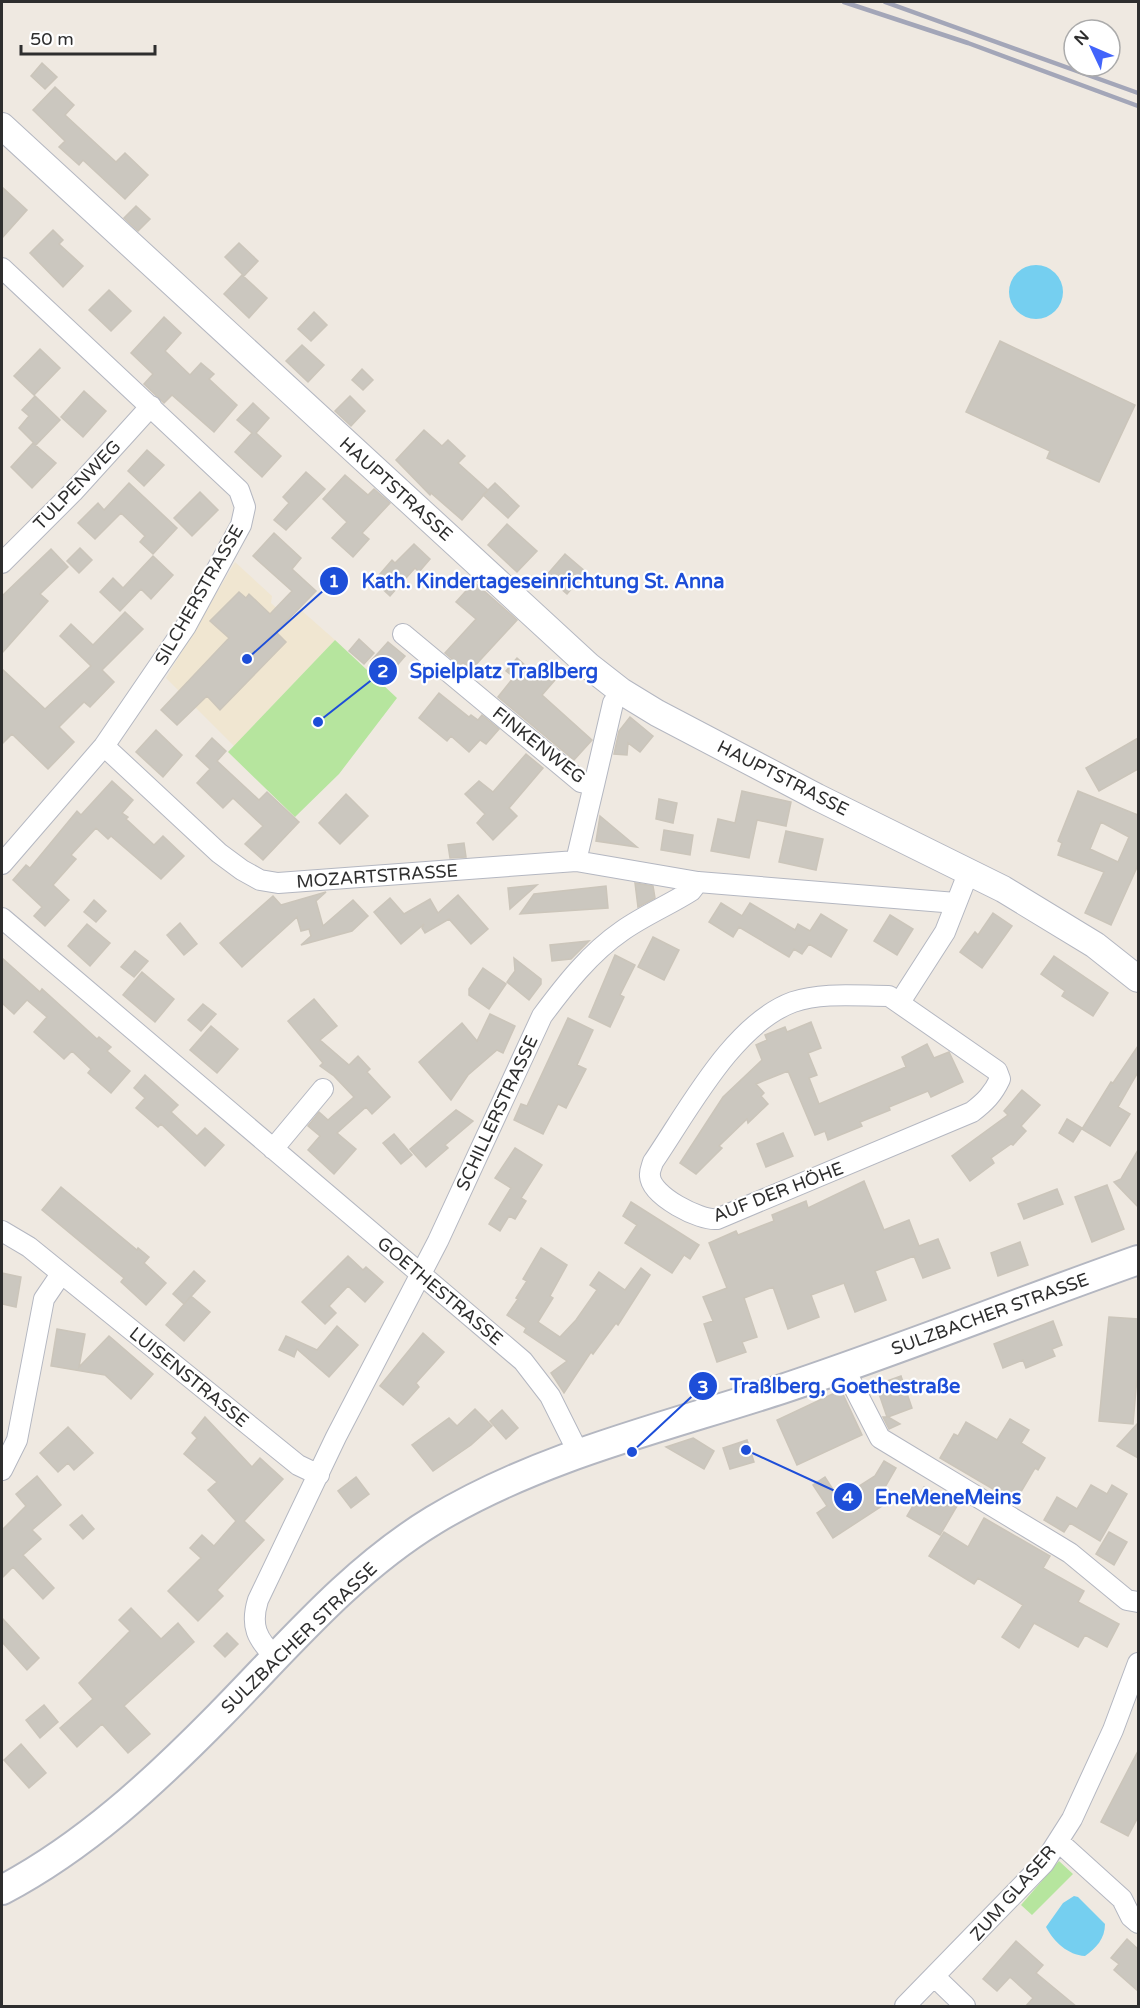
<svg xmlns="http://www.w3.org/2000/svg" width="1140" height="2008" viewBox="0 0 1140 2008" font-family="'Varela Round',sans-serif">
  <rect width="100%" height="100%" fill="#efe9e1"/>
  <path fill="#f0e6d1" d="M 235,562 L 272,596 L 271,603 L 290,620 L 301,610 L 335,640 L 234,746 L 166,678 Z"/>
  <path fill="#b6e59e" d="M 335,640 L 397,698 L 339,774 L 295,817 L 228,752 Z
    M 1059,1861 L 1073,1874 L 1032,1915 L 1021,1905 Z"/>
  <path fill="#75cff0" d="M1009 292a27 27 0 1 1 54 0a27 27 0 1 1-54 0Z
    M 1074,1896 L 1078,1897 L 1105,1924 C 1105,1939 1096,1948 1085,1956 C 1068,1955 1054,1942 1046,1927 L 1063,1903 Z"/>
  <path fill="#cbc7bf" stroke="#cbc5ba" stroke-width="1.5" fill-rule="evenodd" d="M 42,63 L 57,77 L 45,89 L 31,76 Z
    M 55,87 L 74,105 L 65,115 L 116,162 L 125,153 L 148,175 L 125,199 L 83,160 L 79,165 L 59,147 L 65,141 L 33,110 Z
    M 2,187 L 27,210 L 2,238 Z
    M 136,206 L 150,219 L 138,231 L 124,218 Z
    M 53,230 L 63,240 L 59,244 L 83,266 L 63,287 L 30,253 Z
    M 239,243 L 258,261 L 244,276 L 225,257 Z
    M 242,275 L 267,298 L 249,318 L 224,294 Z
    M 109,290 L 131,311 L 111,331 L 89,310 Z
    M 314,312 L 327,325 L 311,341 L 298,329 Z
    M 164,317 L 181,333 L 165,351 L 190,375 L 201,363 L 214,374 L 209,379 L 237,405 L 214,432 L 172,395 L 164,403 L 144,384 L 153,374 L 131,353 Z
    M 1000,341 L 1135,405 L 1099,482 L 1047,458 L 1050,451 L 966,412 Z
    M 302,345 L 324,365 L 308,382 L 286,361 Z
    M 40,349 L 60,368 L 34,395 L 14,376 Z
    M 362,369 L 373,380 L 363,390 L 352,380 Z
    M 84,391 L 106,411 L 83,437 L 61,417 Z
    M 35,396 L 60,420 L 36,445 L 19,428 L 29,416 L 22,410 Z
    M 350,396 L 365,411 L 351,426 L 335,411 Z
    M 253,403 L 269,418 L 256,433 L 281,456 L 262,477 L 235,452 L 252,433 L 237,420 Z
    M 424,430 L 442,446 L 448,440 L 465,456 L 458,463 L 488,490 L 462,520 L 431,493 L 430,495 L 396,460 Z
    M 33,443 L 56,463 L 32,488 L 11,467 Z
    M 147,450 L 164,465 L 144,486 L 128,471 Z
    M 306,472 L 325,489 L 286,530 L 274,520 L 289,503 L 283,497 Z
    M 345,475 L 368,495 L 374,489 L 390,503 L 362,533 L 369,539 L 353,557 L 332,538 L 347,522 L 323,499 Z
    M 129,483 L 177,528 L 153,554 L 140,542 L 145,536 L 121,513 L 95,539 L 78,523 L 98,503 L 104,510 Z
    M 495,483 L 519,506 L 508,518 L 483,495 Z
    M 200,492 L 218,510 L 192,536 L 174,518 Z
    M 507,524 L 537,551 L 517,572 L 488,545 Z
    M 274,533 L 301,558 L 292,569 L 316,591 L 276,632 L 286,642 L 220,710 L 207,696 L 177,725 L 161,710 L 229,638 L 210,621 L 239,592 L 246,598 L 249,594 L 270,614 L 292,591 L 253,556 Z
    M 414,544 L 430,559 L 419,572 L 415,568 L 390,596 L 374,581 L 392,560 L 395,563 Z
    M 80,548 L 92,560 L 79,573 L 67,561 Z
    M 51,549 L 68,567 L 40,594 L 48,601 L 2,653 L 2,596 Z
    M 565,554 L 586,572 L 567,594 L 546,576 Z
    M 153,556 L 173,575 L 151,599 L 141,589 L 120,611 L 100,592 L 113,578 L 123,588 Z
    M 474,582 L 517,620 L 471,670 L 463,663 L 460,666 L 445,653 L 476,619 L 456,602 Z
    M 125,612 L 143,629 L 102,670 L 114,682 L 90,707 L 84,702 L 59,727 L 74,742 L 48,769 L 12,734 L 2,744 L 2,669 L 45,709 L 91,666 L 60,636 L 71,624 L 93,645 Z
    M 359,639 L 374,653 L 364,664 L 349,651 Z
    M 388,642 L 405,656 L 388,676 L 371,661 Z
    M 517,658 L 535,674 L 546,661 L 561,673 L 542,695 L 592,740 L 574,760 L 498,697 L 514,677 L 506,671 Z
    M 439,693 L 469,717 L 471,715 L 478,720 L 482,715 L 499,729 L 486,744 L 480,740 L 469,752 L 451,736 L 447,741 L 419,718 Z
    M 630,717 L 653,736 L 640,752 L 628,743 L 627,755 L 614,754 L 619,731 Z
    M 156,730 L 182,755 L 163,777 L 136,752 Z
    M 212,738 L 226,751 L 217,761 L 259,800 L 267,792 L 299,822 L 263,860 L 245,844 L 263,826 L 233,798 L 223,808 L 197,783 L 210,769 L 196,756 Z
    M 1138,738 L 1138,769 L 1099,791 L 1086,768 Z
    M 526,754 L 543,768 L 509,808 L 517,816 L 493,840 L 477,823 L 485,814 L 465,794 L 479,781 L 493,792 Z
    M 112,781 L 133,800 L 122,813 L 128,817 L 126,819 L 154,845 L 163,836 L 184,856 L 161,879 L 111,836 L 108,839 L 96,828 L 71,855 L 76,859 L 53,885 L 69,900 L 45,926 L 34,916 L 42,907 L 13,880 L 26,865 L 30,868 L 77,811 L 81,815 Z
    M 742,791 L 791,802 L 786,826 L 757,820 L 749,858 L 711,851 L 718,819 L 735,823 Z
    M 1078,791 L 1138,815 L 1138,865 L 1111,925 L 1085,913 L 1104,872 L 1058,855 L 1062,843 L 1058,841 ZM 1101,822 L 1129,837 L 1118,862 L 1090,849 Z
    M 346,794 L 368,816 L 340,844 L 319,823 Z
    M 659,799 L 677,803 L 673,823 L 656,819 Z
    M 600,816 L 637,847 L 596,841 Z
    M 664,830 L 693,835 L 690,855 L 661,850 Z
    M 786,831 L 823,839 L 816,870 L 779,862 Z
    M 464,843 L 466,857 L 450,858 L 448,845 Z
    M 635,883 L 653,886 L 655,898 L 638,907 Z
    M 537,885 L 510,909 L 508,888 Z
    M 606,886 L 608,908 L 520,914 L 534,894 Z
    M 326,892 L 316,901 L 323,926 L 353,900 L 368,916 L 352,931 L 301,945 L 311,936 L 309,929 L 301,931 L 297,917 L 242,967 L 220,943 L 273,896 L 281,905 Z
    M 458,895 L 488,929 L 471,944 L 449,919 L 425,933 L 422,928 L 424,924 L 401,944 L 374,912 L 390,898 L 404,914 L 430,899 L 438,913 Z
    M 94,900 L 106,911 L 96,922 L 84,912 Z
    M 721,903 L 742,916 L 750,903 L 795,930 L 798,924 L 810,931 L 821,914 L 847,930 L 831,957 L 809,944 L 802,954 L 794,949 L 789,957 L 739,927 L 733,937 L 709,922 Z
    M 993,913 L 1012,926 L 982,968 L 960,952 L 975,932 L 978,935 Z
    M 890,915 L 913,929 L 897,955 L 874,941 Z
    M 180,923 L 197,944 L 184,955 L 167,935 Z
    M 87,924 L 110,943 L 90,966 L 68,946 Z
    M 653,937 L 679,950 L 664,980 L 638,967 Z
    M 589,941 L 571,959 L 552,961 L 550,945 Z
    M 135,951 L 148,961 L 134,977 L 121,967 Z
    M 615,955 L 635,965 L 620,995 L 624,997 L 610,1027 L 589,1017 Z
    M 1054,956 L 1108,993 L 1093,1016 L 1062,996 L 1065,991 L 1041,974 Z
    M 2,958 L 40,992 L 42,989 L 51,997 L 97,1039 L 99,1037 L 111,1047 L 107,1051 L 130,1071 L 111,1093 L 88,1073 L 91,1069 L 72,1051 L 64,1059 L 34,1032 L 47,1017 L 27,1000 L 14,1014 L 2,1003 Z
    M 514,958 L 541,979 L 541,984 L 529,1000 L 507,982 L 515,971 Z
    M 483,968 L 506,984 L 489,1009 L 469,995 L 469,989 Z
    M 142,972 L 174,999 L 155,1022 L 123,995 Z
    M 314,999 L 337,1026 L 320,1040 L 349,1065 L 358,1056 L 370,1069 L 367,1072 L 390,1097 L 372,1114 L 366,1107 L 337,1133 L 356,1149 L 334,1174 L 308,1150 L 320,1136 L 308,1126 L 319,1112 L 328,1120 L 354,1097 L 334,1076 L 320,1066 L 323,1063 L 288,1021 Z
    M 203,1004 L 216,1014 L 201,1031 L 188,1020 Z
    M 490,1014 L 515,1026 L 503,1053 L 497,1050 L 468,1075 L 451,1100 L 419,1062 L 462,1023 L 477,1041 Z
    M 568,1018 L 593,1030 L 577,1065 L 586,1069 L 566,1108 L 558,1104 L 543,1134 L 514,1120 L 521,1104 L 527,1106 Z
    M 811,1022 L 821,1048 L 808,1053 L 817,1075 L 809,1078 L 819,1104 L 906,1067 L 902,1057 L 927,1044 L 934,1058 L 949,1052 L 963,1082 L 931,1097 L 928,1091 L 889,1107 L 890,1110 L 860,1122 L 862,1126 L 828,1140 L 825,1131 L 815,1135 L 788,1071 L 756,1084 L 764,1093 L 761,1096 L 768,1104 L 748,1123 L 747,1119 L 719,1146 L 722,1148 L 696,1174 L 680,1163 L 723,1097 L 762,1060 L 756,1045 L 767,1040 L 765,1035 L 785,1027 L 787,1032 Z
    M 211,1026 L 238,1049 L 217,1073 L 190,1050 Z
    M 1138,1046 L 1138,1072 L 1118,1107 L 1130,1114 L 1110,1146 L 1082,1129 L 1111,1082 L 1113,1083 Z
    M 145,1075 L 178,1105 L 171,1112 L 197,1136 L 205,1128 L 224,1145 L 205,1166 L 161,1124 L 158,1127 L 136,1108 L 145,1098 L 134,1088 Z
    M 1022,1090 L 1040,1105 L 1021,1126 L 1026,1131 L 1013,1145 L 1011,1144 L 991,1158 L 994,1163 L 970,1181 L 952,1156 L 1008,1115 L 1004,1111 Z
    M 456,1110 L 473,1121 L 445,1145 L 448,1148 L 426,1167 L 410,1149 Z
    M 1067,1119 L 1082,1128 L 1073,1142 L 1059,1133 Z
    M 783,1133 L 793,1156 L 766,1167 L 757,1144 Z
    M 394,1134 L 412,1155 L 401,1164 L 383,1143 Z
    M 515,1148 L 542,1165 L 521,1198 L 526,1201 L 515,1219 L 509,1216 L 500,1231 L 489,1224 L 511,1188 L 495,1178 Z
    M 1138,1150 L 1138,1207 L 1114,1182 L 1121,1179 Z
    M 864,1181 L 884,1230 L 909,1220 L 919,1246 L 938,1239 L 950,1268 L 923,1278 L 914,1256 L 875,1271 L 886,1300 L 855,1312 L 844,1283 L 811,1295 L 819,1317 L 788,1329 L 773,1287 L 744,1298 L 757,1337 L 742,1342 L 746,1352 L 717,1362 L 704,1324 L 713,1321 L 703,1297 L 727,1288 L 709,1243 L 736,1231 L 738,1235 L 774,1221 L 772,1215 L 806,1201 L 808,1208 Z
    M 1107,1185 L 1124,1229 L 1092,1242 L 1075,1197 Z
    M 61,1187 L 137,1250 L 138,1248 L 149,1257 L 144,1263 L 166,1283 L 146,1305 L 121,1282 L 124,1278 L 42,1210 Z
    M 1057,1189 L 1063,1204 L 1024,1219 L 1018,1204 Z
    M 631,1202 L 699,1245 L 690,1259 L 684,1255 L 672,1273 L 625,1243 L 637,1225 L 623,1216 Z
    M 1020,1242 L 1028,1265 L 998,1276 L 991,1253 Z
    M 541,1248 L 567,1265 L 550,1296 L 553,1298 L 538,1322 L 560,1337 L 576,1320 L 597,1290 L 590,1285 L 599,1272 L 625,1290 L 641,1268 L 650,1275 L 618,1325 L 616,1323 L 593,1354 L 591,1352 L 564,1393 L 551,1373 L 567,1361 L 524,1332 L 526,1328 L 507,1315 L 518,1299 L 516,1298 L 527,1281 L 523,1279 Z
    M 348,1256 L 363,1270 L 366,1267 L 383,1282 L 365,1302 L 348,1286 L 329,1306 L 336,1313 L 325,1324 L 302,1302 Z
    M 194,1271 L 205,1281 L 184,1304 L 173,1294 Z
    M 2,1273 L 21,1277 L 16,1307 L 2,1304 Z
    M 191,1296 L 210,1312 L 184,1341 L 166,1325 Z
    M 1109,1317 L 1138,1319 L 1138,1366 L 1133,1424 L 1099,1421 Z
    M 1053,1321 L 1062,1345 L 1052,1349 L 1055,1356 L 1026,1368 L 1023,1360 L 1003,1368 L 994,1344 Z
    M 337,1326 L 358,1345 L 329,1377 L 297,1349 L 294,1357 L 279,1350 L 286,1336 L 317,1350 Z
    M 57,1329 L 85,1334 L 79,1367 L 109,1336 L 153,1374 L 131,1399 L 105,1375 L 51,1366 Z
    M 423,1333 L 444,1352 L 416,1383 L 419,1387 L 403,1405 L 380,1386 Z
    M 901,1376 L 912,1408 L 888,1417 L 900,1424 L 889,1429 L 883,1417 L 887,1417 L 876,1385 Z
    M 841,1390 L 862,1435 L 797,1465 L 777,1420 Z
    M 475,1409 L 492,1426 L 471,1445 L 433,1471 L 412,1445 L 449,1418 L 457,1426 Z
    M 502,1410 L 518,1428 L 506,1439 L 490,1421 Z
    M 205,1417 L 252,1467 L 260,1458 L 283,1479 L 244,1521 L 264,1540 L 217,1590 L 223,1596 L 198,1621 L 168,1591 L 201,1558 L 190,1548 L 202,1535 L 214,1546 L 236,1521 L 208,1490 L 217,1482 L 184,1454 L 197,1438 L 192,1433 Z
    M 1010,1419 L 1029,1430 L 1021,1443 L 1045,1458 L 1038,1470 L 1035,1468 L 1015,1502 L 940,1458 L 954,1434 L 958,1436 L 966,1422 L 997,1440 Z
    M 1138,1423 L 1138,1458 L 1117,1446 Z
    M 68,1427 L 93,1453 L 74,1470 L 68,1463 L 58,1472 L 40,1453 Z
    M 693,1438 L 714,1451 L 704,1469 L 666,1447 Z
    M 747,1440 L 754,1462 L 730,1469 L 723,1448 Z
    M 884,1461 L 896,1468 L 880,1496 L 885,1504 L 833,1538 L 817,1513 L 827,1506 L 813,1485 L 825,1477 L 839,1499 L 875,1476 Z
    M 37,1476 L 61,1505 L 32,1530 L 41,1539 L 23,1555 L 54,1588 L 43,1599 L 13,1567 L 2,1578 L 2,1530 L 26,1506 L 16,1494 Z
    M 356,1477 L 369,1494 L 351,1508 L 338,1491 Z
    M 1091,1485 L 1107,1494 L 1112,1485 L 1127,1494 L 1100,1541 L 1070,1523 L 1064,1532 L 1044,1520 L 1057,1497 L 1077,1509 Z
    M 924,1487 L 957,1506 L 940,1535 L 907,1516 Z
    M 82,1515 L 94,1529 L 83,1539 L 70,1525 Z
    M 984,1518 L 1050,1556 L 1043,1568 L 1084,1591 L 1078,1602 L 1119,1624 L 1107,1647 L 1085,1635 L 1078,1647 L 1034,1623 L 1019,1648 L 1002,1637 L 1023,1605 L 978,1578 L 974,1584 L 929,1556 L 944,1532 L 968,1547 Z
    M 1109,1532 L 1127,1542 L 1114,1565 L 1096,1554 Z
    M 131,1608 L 161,1639 L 178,1623 L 194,1642 L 124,1706 L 150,1734 L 128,1753 L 102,1724 L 77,1747 L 60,1728 L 93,1699 L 79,1683 L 130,1631 L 119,1620 Z
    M 2,1618 L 39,1658 L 27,1670 L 2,1642 Z
    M 227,1633 L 238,1644 L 225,1657 L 214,1646 Z
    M 44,1705 L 58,1722 L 40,1738 L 26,1720 Z
    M 21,1744 L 46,1773 L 29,1788 L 4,1760 Z
    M 1138,1751 L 1138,1817 L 1128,1836 L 1101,1822 Z
    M 1127,1939 L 1138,1949 L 1138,1991 L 1114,1970 L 1119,1964 L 1111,1958 Z
    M 1016,1941 L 1043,1965 L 1036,1973 L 1077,2007 L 1025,2007 L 1033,1998 L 1010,1977 L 997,1991 L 983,1979 Z"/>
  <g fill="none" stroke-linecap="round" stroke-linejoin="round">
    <defs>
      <path id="minor" d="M 2,268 L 239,490 L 245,507 L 241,525 L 186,626 L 104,746 L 2,864
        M 2,563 L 73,492 L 151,406
        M 403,634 L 581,782 L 594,785 L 576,861
        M 104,746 L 219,853 L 242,870 L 260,880 L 278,883 L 576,861 L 698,882 L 956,903
        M 594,785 L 613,703 L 621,691
        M 2,918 L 523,1361 L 550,1396 L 579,1454
        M 889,996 L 997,1071 L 1000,1079 C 993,1094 985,1102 972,1112 L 717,1219 C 700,1221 651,1196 650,1176 C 649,1172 652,1166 653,1162 C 688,1111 733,1024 793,1002 C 822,992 858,996 889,996 Z
        M 900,1002 L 945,932 L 969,871
        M 273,1149 L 323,1089
        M 2,1231 L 29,1247 L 298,1465 L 319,1475
        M 844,1368 L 880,1438 L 1070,1553 L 1127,1600 L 1138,1602
        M 2,1470 L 17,1440 L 44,1299 L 61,1274
        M 275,1657 C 257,1639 250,1626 258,1600 L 336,1437 L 438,1241 L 542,1016 C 565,985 590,953 622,931 C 643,916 669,905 691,891 L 698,882
        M 1059,1842 L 1122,1899 L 1131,1917 L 1138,1923
        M 936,1978 L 965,2006
        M 905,2006 L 1044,1863 L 1072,1819 L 1113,1730 L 1138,1663"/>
      <path id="tertiary" d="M 2,126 L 589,666 L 621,691 L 657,713 L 817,797 L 1003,889 L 1095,945 L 1138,979"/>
      <path id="secondary" d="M 2,1890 C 84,1847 154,1782 219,1716 C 287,1647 350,1571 434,1520 C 540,1456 666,1427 782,1389 C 902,1349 1019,1302 1138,1260"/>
    </defs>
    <use href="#minor" stroke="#b4b7c1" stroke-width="22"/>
    <use href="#tertiary" stroke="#b4b7c1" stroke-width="28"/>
    <use href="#secondary" stroke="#b4b7c1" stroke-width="32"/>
    <use href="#minor" stroke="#fff" stroke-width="20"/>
    <use href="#tertiary" stroke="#fff" stroke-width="26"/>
    <use href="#secondary" stroke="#fff" stroke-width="28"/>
    <path stroke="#a3a6b8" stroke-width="4.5" d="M 844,2 L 968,43 L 1138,106
      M 885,2 L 1138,93"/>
  </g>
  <g text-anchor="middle" stroke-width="4.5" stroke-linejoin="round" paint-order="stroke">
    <g font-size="18" fill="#2e2e2e" stroke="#fff">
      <text transform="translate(77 485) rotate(-46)" y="6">TULPENWEG</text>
      <text transform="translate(396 489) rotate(42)" y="6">HAUPTSTRASSE</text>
      <text transform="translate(199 595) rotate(-60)" y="6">SILCHERSTRASSE</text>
      <text transform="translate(539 745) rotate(38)" y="6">FINKENWEG</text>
      <text transform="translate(783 778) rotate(27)" y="6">HAUPTSTRASSE</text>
      <text transform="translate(377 876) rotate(-4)" y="6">MOZARTSTRASSE</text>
      <text transform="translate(497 1113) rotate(-65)" y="6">SCHILLERSTRASSE</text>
      <text transform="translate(778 1192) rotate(-21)" y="6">AUF DER HÖHE</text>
      <text transform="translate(440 1291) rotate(40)" y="6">GOETHESTRASSE</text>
      <text transform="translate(990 1314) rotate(-20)" y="6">SULZBACHER STRASSE</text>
      <text transform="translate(189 1377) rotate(39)" y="6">LUISENSTRASSE</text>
      <text transform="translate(299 1638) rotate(-44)" y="6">SULZBACHER STRASSE</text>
      <text transform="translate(1013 1893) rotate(-49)" y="6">ZUM GLASER</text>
    </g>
  </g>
  <path fill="none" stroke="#1d4ed8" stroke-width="2" d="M247 659L334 581M318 722L383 671M632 1452L703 1386M746 1450L848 1497"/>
  <g fill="#1d4ed8" stroke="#fff" stroke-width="2">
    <circle cx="247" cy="659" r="6"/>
    <circle cx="318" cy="722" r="6"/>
    <circle cx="632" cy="1452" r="6"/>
    <circle cx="746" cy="1450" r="6"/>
    <circle cx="334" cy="581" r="15"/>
    <circle cx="383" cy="671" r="15"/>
    <circle cx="703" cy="1386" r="15"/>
    <circle cx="848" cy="1497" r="15"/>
  </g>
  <g font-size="18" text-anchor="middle" font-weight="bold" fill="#fff">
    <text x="334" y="587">1</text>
    <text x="383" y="677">2</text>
    <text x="703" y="1393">3</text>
    <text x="848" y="1503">4</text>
  </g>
  <g font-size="20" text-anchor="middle" font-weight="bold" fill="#1d4ed8" stroke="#fff" stroke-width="4.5" stroke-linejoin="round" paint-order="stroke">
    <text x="543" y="588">Kath. Kindertageseinrichtung St. Anna</text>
    <text x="504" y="678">Spielplatz Traßlberg</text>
    <text x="845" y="1393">Traßlberg, Goethestraße</text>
    <text x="948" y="1504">EneMeneMeins</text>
  </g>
  <rect width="1140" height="2008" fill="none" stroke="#2e2e2e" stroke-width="6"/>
  <g transform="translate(1092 48) rotate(314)"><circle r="28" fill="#ffffff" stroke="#ababab" stroke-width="1.5"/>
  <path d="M0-4.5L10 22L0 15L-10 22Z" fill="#4264fb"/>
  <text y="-9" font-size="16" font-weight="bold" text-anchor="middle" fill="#2e2e2e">N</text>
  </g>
  <path d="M21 45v9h134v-9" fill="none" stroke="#2e2e2e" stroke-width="3"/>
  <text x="30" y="45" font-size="18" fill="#2e2e2e" stroke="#ffffff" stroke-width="4.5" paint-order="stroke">50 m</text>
</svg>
